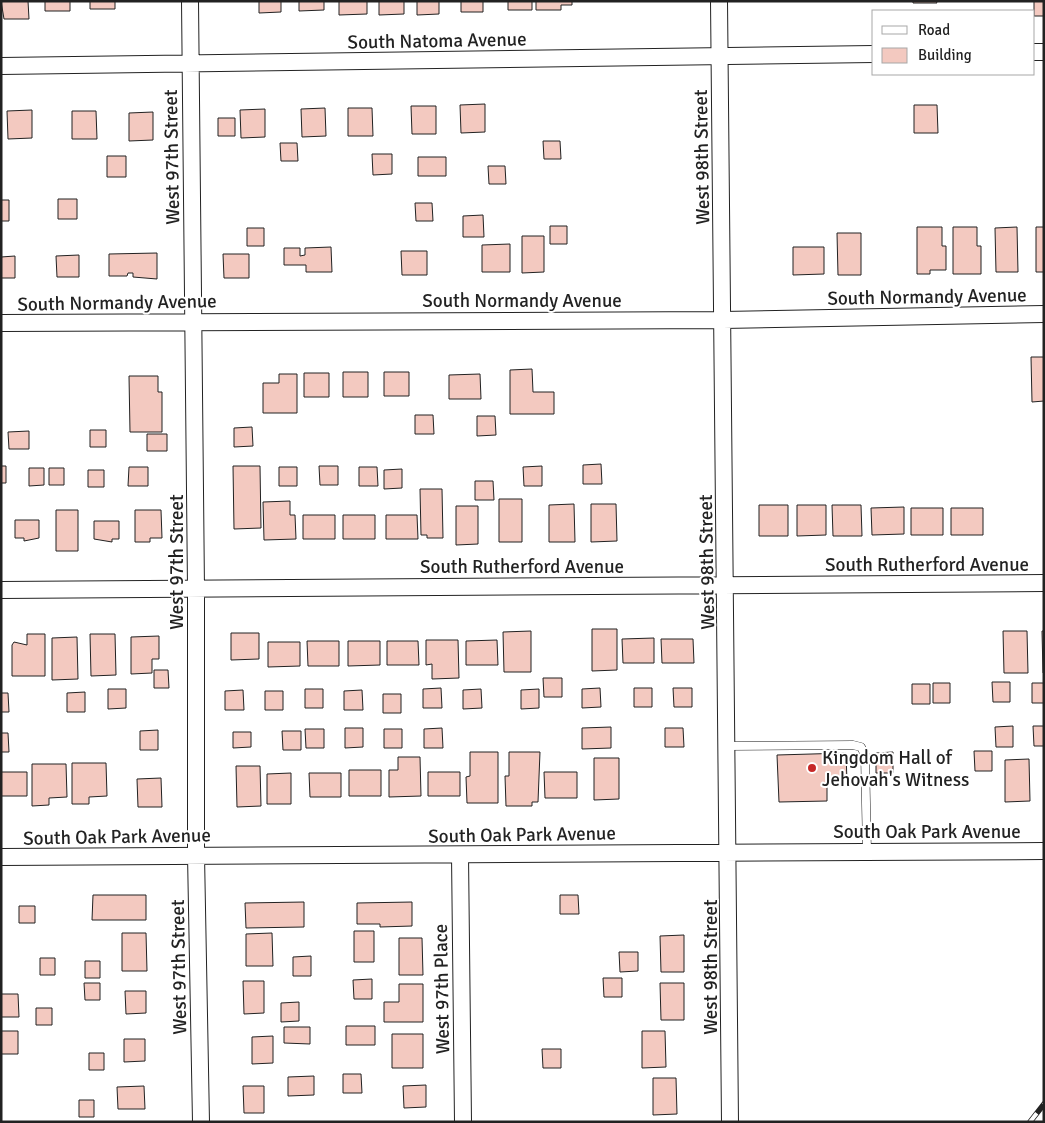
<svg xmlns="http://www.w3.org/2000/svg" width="1045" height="1123" viewBox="0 0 1045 1123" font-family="Signika,sans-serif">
  <rect width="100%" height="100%" fill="#fff"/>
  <path fill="#f3c9c0" stroke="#222" d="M 1,1 L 28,1 L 29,19 L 4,19 Z
    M 45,1 L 70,1 L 70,11 L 45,11 Z
    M 90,1 L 115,1 L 115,9 L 90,9 Z
    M 259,1 L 281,1 L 281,12 L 259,13 Z
    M 299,1 L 324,1 L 324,10 L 299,11 Z
    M 339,1 L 367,1 L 367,14 L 339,15 Z
    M 379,1 L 404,1 L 404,14 L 379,15 Z
    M 417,1 L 439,1 L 439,14 L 417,15 Z
    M 461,1 L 483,1 L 483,12 L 461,12 Z
    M 508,1 L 532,1 L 532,10 L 508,10 Z
    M 536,1 L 572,1 L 572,5 L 561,5 L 561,10 L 536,10 Z
    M 913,1 L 936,1 L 937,3 L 913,3 Z
    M 1034,1 L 1044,1 L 1044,16 L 1034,16 Z
    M 485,104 L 485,132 L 461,133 L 460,105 Z
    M 914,105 L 937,105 L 938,133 L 914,133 Z
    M 411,106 L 436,106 L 436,134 L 412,134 Z
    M 325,108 L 326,136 L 302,137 L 301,109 Z
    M 348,108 L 372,108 L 373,136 L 348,136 Z
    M 265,109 L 265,137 L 241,138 L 240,110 Z
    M 32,110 L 32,138 L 8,139 L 7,111 Z
    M 72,111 L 96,111 L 97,139 L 72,139 Z
    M 153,112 L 153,140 L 129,141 L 129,113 Z
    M 218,118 L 235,118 L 235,136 L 218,136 Z
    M 543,141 L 560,141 L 561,159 L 544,159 Z
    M 280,143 L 297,143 L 298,161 L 281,161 Z
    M 372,154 L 392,154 L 392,174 L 373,175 Z
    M 107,156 L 126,156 L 126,177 L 107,177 Z
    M 418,157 L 446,157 L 446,176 L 418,176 Z
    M 488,166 L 505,166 L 506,184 L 489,184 Z
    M 58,199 L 77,199 L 77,219 L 58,219 Z
    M 1,200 L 9,200 L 9,221 L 1,221 Z
    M 415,203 L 432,203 L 433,221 L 416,221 Z
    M 483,215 L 484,237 L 463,237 L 463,216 Z
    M 550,226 L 567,226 L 567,244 L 550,244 Z
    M 917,227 L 942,227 L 942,246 L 946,246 L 946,270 L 930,270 L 930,274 L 917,274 Z
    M 953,227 L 977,227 L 977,246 L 981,246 L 981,274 L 953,274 Z
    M 1017,227 L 1018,272 L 996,272 L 995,228 Z
    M 1036,227 L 1044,227 L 1044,272 L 1036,272 Z
    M 247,228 L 264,228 L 264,246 L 247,246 Z
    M 837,233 L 861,233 L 861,275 L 838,275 Z
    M 522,236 L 544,236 L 544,272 L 522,273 Z
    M 510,244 L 510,272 L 482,272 L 482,245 Z
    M 331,247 L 332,272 L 306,272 L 306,265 L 284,265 L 284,248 L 300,248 L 300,256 L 305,255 L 305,248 Z
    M 793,247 L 824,247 L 824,274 L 793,275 Z
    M 401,251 L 427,251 L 427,275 L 402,275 Z
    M 157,253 L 157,279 L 133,277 L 133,273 L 128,273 L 127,276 L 109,276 L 109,254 Z
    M 223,254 L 249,254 L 249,278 L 224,278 Z
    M 79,255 L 79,277 L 57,277 L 56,256 Z
    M 15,256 L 15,278 L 1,278 L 1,257 Z
    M 1031,357 L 1044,357 L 1044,401 L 1032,402 Z
    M 532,369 L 533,392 L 554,392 L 554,414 L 510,414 L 510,370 Z
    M 343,372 L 368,372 L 368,397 L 343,397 Z
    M 384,372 L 409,372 L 409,396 L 384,396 Z
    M 304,373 L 329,373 L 329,397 L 304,397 Z
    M 279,374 L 297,374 L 297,413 L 263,413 L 263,383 L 279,383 Z
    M 480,374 L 481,399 L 449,399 L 449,375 Z
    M 129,376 L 158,376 L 158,392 L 162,392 L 162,432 L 130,432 Z
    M 415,415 L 433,415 L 434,434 L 415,434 Z
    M 477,416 L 495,416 L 496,435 L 477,436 Z
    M 252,427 L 253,446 L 234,447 L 234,428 Z
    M 90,430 L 106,430 L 106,447 L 90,447 Z
    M 29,431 L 29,449 L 9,449 L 8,432 Z
    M 147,434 L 167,434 L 167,451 L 147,451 Z
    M 601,464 L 602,484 L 583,484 L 583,465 Z
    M 1,466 L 6,466 L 6,483 L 1,483 Z
    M 233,466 L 260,466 L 261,528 L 234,529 Z
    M 319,466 L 338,466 L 338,485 L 320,485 Z
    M 542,466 L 542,486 L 524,486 L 523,467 Z
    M 129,467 L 148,467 L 148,486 L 128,486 Z
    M 279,467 L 297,467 L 297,486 L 279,486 Z
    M 359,467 L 377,467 L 378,486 L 359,486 Z
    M 29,468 L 44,468 L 44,485 L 29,486 Z
    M 49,468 L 64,468 L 64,485 L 49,485 Z
    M 402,469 L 402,488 L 384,489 L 384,470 Z
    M 88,470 L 104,470 L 104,487 L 88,487 Z
    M 475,481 L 493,481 L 494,500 L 475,500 Z
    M 420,489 L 442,489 L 443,538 L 427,538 L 427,535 L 421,535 Z
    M 499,499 L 522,499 L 522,542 L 499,542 Z
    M 290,501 L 290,515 L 295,515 L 296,539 L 264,540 L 263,502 Z
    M 574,504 L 575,542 L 549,542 L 549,505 Z
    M 591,504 L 616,504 L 617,541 L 591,542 Z
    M 759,505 L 788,505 L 788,536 L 759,536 Z
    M 797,505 L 826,505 L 826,535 L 797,536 Z
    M 832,505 L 861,505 L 862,536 L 833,536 Z
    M 456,506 L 478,506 L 478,544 L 456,545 Z
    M 904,507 L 904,534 L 872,535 L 871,508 Z
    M 911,508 L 943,508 L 943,535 L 911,535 Z
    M 951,508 L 983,508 L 983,535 L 951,535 Z
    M 56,510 L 78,510 L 78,551 L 56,551 Z
    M 135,510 L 161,510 L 162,538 L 150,538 L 150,542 L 135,542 Z
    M 303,515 L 335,515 L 335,539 L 303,539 Z
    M 343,515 L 375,515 L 375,539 L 343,539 Z
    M 386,515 L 417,515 L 418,539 L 386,539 Z
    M 15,520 L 39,520 L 39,538 L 24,541 L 24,538 L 15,538 Z
    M 94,521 L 119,521 L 119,539 L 112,539 L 112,542 L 94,539 Z
    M 592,629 L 617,629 L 617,670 L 592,671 Z
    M 531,631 L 531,672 L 504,672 L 503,632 Z
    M 1003,631 L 1027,631 L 1028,673 L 1004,673 Z
    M 1042,631 L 1044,631 L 1044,673 L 1043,673 Z
    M 231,633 L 259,633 L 259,659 L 231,660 Z
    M 27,634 L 45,634 L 45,676 L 12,676 L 12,645 L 14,642 L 27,645 Z
    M 90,634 L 115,634 L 116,675 L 91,676 Z
    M 159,636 L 159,659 L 152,659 L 152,673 L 131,674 L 131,637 Z
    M 77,637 L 78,679 L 52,680 L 52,638 Z
    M 654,638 L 654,663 L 623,663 L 622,639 Z
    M 661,639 L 693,639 L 694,663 L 662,663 Z
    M 426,640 L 458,640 L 459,678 L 432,679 L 432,664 L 426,665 Z
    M 497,640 L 498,665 L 466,665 L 466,641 Z
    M 307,641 L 339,641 L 339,666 L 308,666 Z
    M 348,641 L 380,641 L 380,665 L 348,666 Z
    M 387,641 L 418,641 L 419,665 L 387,665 Z
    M 268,642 L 300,642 L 300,666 L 268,667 Z
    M 154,670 L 168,670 L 169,688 L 154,688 Z
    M 543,678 L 562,678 L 562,697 L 544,697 Z
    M 992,682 L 1010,682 L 1010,702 L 993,702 Z
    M 933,683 L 950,683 L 950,703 L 933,703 Z
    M 1032,683 L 1044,683 L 1044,703 L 1032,703 Z
    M 912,684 L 930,684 L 930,704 L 912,704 Z
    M 441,688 L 442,708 L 423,708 L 423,689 Z
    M 600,688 L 601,707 L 582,708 L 582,689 Z
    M 634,688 L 652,688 L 652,707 L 634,707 Z
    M 673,688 L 692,688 L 692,707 L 674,707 Z
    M 108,689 L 126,689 L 126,708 L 108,709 Z
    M 305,689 L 323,689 L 323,708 L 305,708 Z
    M 481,689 L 482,708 L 463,709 L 463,690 Z
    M 539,689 L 539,708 L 521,709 L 521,690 Z
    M 243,690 L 244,710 L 225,710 L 225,691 Z
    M 362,690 L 363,710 L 344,710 L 344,691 Z
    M 265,691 L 283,691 L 283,710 L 265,710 Z
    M 85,692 L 85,712 L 67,712 L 67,693 Z
    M 1,693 L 8,693 L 9,712 L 1,712 Z
    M 383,694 L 401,694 L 401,713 L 383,713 Z
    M 1013,726 L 1013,747 L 996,747 L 995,727 Z
    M 1033,726 L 1044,726 L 1044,746 L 1034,746 Z
    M 611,727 L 611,748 L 582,749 L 582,728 Z
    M 345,728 L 363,728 L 363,747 L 345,748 Z
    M 442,728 L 443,748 L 424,748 L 424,729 Z
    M 665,728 L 683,728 L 684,747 L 665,747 Z
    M 305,729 L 324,729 L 324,748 L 306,748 Z
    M 384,729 L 402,729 L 402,748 L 384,748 Z
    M 158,730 L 158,750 L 140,750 L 140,731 Z
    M 282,731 L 301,731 L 301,750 L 283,750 Z
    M 233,732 L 251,732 L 251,747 L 233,748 Z
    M 1,733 L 8,733 L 9,752 L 1,752 Z
    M 974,751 L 992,751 L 992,771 L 975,771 Z
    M 470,752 L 498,752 L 498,803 L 467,803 L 466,777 L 470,776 Z
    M 509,752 L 540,752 L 538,802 L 532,802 L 532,806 L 506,806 L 505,776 L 509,776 Z
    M 893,752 L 893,773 L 876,773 L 876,753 Z
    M 846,753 L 847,782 L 827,783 L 827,801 L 779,802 L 777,755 Z
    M 398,757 L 420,757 L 421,796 L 389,797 L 389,770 L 398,770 Z
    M 594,758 L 619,758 L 619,799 L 594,800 Z
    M 1029,759 L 1030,801 L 1005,802 L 1005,760 Z
    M 72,763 L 106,763 L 107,796 L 89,797 L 89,804 L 72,804 Z
    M 32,764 L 66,764 L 67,797 L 49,798 L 49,805 L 32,806 Z
    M 236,766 L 260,766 L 261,806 L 237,807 Z
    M 349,770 L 381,770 L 381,796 L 349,796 Z
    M 1,772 L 27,772 L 27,796 L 1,796 Z
    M 428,772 L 460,772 L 460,796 L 428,796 Z
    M 544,772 L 577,772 L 577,798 L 545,798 Z
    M 291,773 L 291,804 L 267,804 L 267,774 Z
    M 309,773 L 341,773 L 341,797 L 310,797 Z
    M 161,778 L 162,807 L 138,807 L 137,779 Z
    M 93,895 L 146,895 L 146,920 L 92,920 Z
    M 560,895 L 578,895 L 579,914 L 560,914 Z
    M 304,902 L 304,927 L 246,928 L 245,903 Z
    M 412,902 L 412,926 L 380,927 L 380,924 L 357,924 L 357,903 Z
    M 19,906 L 35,906 L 35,923 L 19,923 Z
    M 354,931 L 374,931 L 374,962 L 354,962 Z
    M 122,933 L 146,933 L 147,971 L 122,971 Z
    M 272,933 L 273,966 L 246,966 L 246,934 Z
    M 684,935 L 684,972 L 661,972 L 660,936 Z
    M 399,938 L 422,938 L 423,975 L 399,975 Z
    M 619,952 L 638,952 L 638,971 L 620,972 Z
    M 311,956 L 311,976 L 293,976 L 293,957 Z
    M 40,958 L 55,958 L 55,975 L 40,975 Z
    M 85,961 L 100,961 L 100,978 L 85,978 Z
    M 603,978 L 622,978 L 622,997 L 604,997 Z
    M 372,979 L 372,999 L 354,999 L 353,980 Z
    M 243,981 L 264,981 L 264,1013 L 244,1014 Z
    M 84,983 L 100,983 L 100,1000 L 85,1000 Z
    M 660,983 L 684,983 L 684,1020 L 661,1020 Z
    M 399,984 L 423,984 L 423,1022 L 384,1022 L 384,1002 L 399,1002 Z
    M 125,991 L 146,991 L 146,1013 L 126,1014 Z
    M 1,994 L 18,994 L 19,1017 L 1,1017 Z
    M 299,1002 L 299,1021 L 281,1022 L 281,1003 Z
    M 36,1008 L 52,1008 L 52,1025 L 36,1025 Z
    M 346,1026 L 375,1026 L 375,1045 L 346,1045 Z
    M 284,1027 L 310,1027 L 310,1044 L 284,1043 Z
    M 1,1031 L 18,1031 L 18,1054 L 1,1054 Z
    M 642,1031 L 665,1031 L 666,1067 L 642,1068 Z
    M 392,1034 L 423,1034 L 423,1068 L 392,1068 Z
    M 273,1036 L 273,1063 L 252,1064 L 252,1037 Z
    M 124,1039 L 145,1039 L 145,1061 L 124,1062 Z
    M 542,1049 L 561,1049 L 561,1068 L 543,1068 Z
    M 89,1053 L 104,1053 L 104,1070 L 89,1070 Z
    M 343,1074 L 361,1074 L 362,1093 L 343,1093 Z
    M 314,1076 L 314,1095 L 288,1096 L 288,1077 Z
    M 653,1078 L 676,1078 L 677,1114 L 653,1115 Z
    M 426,1085 L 426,1107 L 404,1108 L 403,1086 Z
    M 144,1086 L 145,1109 L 118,1109 L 117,1087 Z
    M 243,1086 L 264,1086 L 264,1113 L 244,1113 Z
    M 79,1100 L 94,1100 L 94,1117 L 79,1117 Z"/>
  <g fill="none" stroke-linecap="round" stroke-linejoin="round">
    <defs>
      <path id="service" d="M 728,746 L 853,745 L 861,747 L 865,755 L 867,851"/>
      <path id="minor" d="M 190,1 L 196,589 L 196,855 L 201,1122
        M 719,1 L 730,1122
        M 1034,52 L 1044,52
        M 1,66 L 874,54
        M 1,323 L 723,320 L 1044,314
        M 1,590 L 1044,583
        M 460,855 L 463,1122
        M 1,857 L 1044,851"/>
    </defs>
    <use href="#service" stroke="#222" stroke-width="9"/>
    <use href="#minor" stroke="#222" stroke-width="18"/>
    <use href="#service" stroke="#fff" stroke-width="8"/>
    <use href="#minor" stroke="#fff" stroke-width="16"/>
    <defs>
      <path id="rail" d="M 1030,1122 L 1044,1104"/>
    </defs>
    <use href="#rail" stroke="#222" stroke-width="5.5"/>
    <use href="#rail" stroke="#fff" stroke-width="4" stroke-dasharray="11" stroke-linecap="butt"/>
  </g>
  <circle fill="#c62828" stroke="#fff" stroke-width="2" cx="812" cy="768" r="5"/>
  <g text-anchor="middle" stroke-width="4" stroke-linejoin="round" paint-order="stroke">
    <g font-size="19" fill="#222" stroke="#fff">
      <text transform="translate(437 40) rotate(-1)" y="7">South Natoma Avenue</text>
      <text transform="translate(171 157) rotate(-91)" y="7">West 97th Street</text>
      <text transform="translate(701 157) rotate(-91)" y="7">West 98th Street</text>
      <text transform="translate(927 296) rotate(-1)" y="7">South Normandy Avenue</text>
      <text x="522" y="307">South Normandy Avenue</text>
      <text transform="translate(117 302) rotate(-1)" y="7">South Normandy Avenue</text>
      <text transform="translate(176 562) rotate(-90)" y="7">West 97th Street</text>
      <text transform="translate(706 562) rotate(-91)" y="7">West 98th Street</text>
      <text x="927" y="571">South Rutherford Avenue</text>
      <text x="522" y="573">South Rutherford Avenue</text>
      <text x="927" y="838">South Oak Park Avenue</text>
      <text transform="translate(522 834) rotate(-1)" y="7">South Oak Park Avenue</text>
      <text transform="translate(117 836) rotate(-1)" y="7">South Oak Park Avenue</text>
      <text transform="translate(178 967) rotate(-91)" y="7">West 97th Street</text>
      <text transform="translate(710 967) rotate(-90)" y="7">West 98th Street</text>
      <text transform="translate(441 989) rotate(-91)" y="7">West 97th Place</text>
    </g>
    <g font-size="19" fill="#222" stroke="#fff" text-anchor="start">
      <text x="822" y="764">Kingdom Hall of<tspan x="822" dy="22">Jehovah's Witness</tspan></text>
    </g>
  </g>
  <rect width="1045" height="1123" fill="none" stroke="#222222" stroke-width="5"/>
  <rect x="872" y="10" width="162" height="65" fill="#ffffff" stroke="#a7a7a7"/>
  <rect x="882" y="26" width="25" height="8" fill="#ffffff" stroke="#a7a7a7"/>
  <text x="918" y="35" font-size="15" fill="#222222">Road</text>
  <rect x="882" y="48" width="25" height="15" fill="#f3c9c0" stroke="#a7a7a7"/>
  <text x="918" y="60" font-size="15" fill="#222222">Building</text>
</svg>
